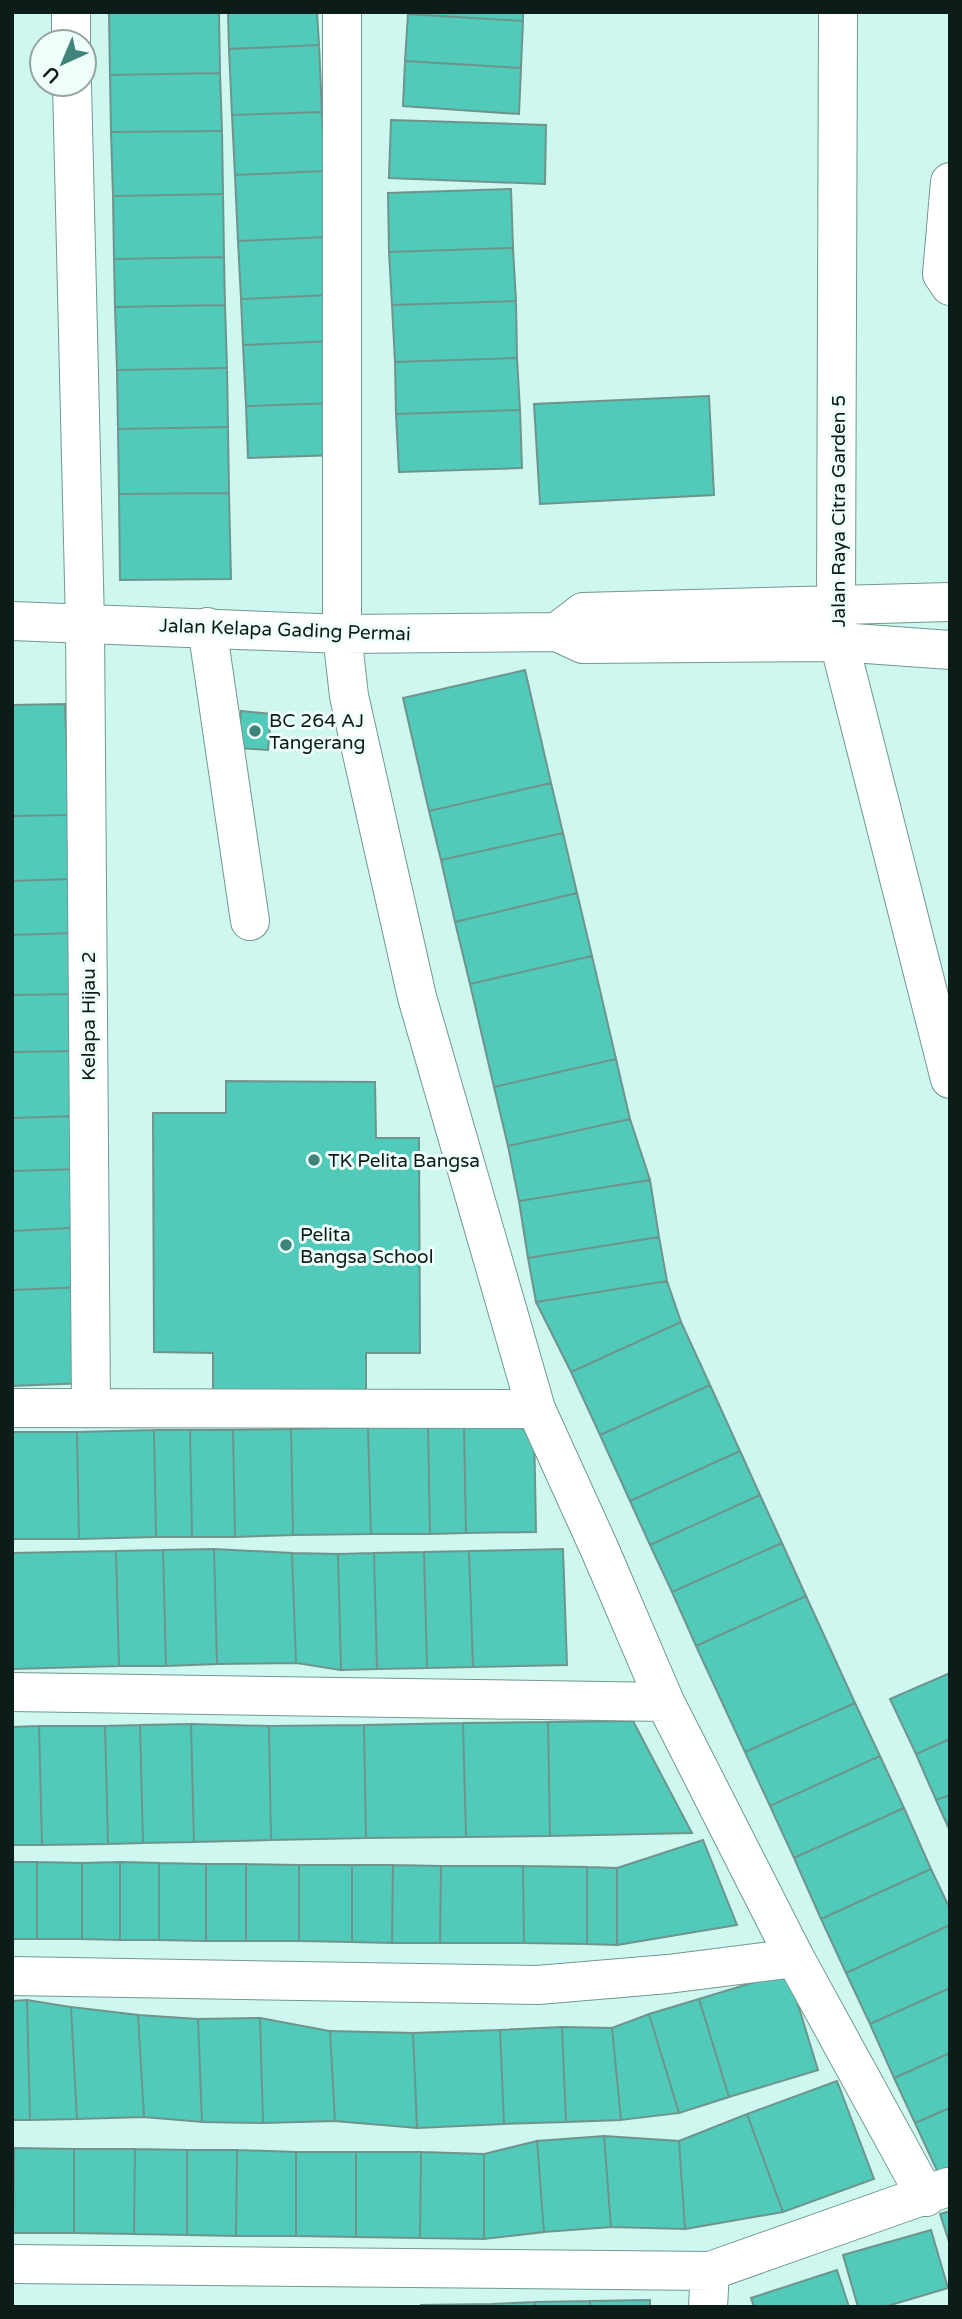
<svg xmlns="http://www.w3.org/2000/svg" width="962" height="2319" viewBox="0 0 962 2319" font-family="'Varela Round',sans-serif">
  <rect width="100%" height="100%" fill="#cdf7ef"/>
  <path fill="#52cab9" stroke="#6d948d" stroke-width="2" d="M 219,12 L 220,73 L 110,75 L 109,13 Z
    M 228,12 L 317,12 L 319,45 L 229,49 Z
    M 408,12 L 523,12 L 523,21 L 408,14 Z
    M 408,14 L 523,21 L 521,68 L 405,61 Z
    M 319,45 L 322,112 L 232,115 L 229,49 Z
    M 405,61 L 521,68 L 519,114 L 403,106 Z
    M 220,73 L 222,131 L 111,132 L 110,75 Z
    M 322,112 L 324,171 L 235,175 L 232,115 Z
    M 391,120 L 546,125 L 545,184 L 389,178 Z
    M 222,131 L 223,194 L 113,196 L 111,132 Z
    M 324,171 L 327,237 L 238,241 L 235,175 Z
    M 511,189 L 513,248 L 389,252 L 388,193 Z
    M 223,194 L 224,257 L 114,259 L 113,196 Z
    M 327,237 L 330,295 L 241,299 L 238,241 Z
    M 513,248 L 516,301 L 392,305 L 389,252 Z
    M 224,257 L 225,305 L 115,307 L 114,259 Z
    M 330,295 L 333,341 L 243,345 L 241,299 Z
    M 516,301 L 517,358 L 395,362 L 392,305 Z
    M 225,305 L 227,368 L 117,370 L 115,307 Z
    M 333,341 L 335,403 L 246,406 L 243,345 Z
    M 517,358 L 520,410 L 396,414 L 395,362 Z
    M 227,368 L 228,427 L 118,429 L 117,370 Z
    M 709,396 L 714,495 L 540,504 L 534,404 Z
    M 335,403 L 338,455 L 248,458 L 246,406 Z
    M 520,410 L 522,468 L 399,472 L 396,414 Z
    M 228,427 L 229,493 L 119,494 L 118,429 Z
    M 229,493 L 231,579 L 120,580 L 119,494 Z
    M 525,670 L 551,783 L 429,811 L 403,698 Z
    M 65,704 L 69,815 L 12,816 L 12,705 Z
    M 241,711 L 271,714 L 268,750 L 238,748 Z
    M 551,783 L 563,833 L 441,860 L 429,811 Z
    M 69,815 L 71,879 L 12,881 L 12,816 Z
    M 563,833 L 577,893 L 455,922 L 441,860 Z
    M 71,879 L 73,933 L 12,935 L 12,881 Z
    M 577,893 L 592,956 L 470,984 L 455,922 Z
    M 73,933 L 76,994 L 12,995 L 12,935 Z
    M 592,956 L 616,1059 L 494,1087 L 470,984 Z
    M 76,994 L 77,1051 L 12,1052 L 12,995 Z
    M 77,1051 L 79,1116 L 12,1118 L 12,1052 Z
    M 616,1059 L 630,1119 L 508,1146 L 494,1087 Z
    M 226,1081 L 375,1082 L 376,1138 L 419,1138 L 420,1353 L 366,1353 L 366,1400 L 213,1400 L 213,1353 L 154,1352 L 153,1113 L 226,1113 Z
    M 79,1116 L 82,1169 L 12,1171 L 12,1118 Z
    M 630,1119 L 650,1180 L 519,1201 L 508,1146 Z
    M 82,1169 L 89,1227 L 12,1231 L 12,1171 Z
    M 650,1180 L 659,1237 L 528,1258 L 519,1201 Z
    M 89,1227 L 86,1287 L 12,1290 L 12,1231 Z
    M 659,1237 L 667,1281 L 536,1302 L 528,1258 Z
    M 667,1281 L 681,1322 L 571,1372 L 536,1302 Z
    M 86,1287 L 87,1383 L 12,1386 L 12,1290 Z
    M 681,1322 L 710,1385 L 600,1435 L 571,1372 Z
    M 710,1385 L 740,1451 L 630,1501 L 600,1435 Z
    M 428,1426 L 464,1426 L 466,1533 L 430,1534 Z
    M 428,1426 L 430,1534 L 371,1534 L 368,1427 Z
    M 464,1426 L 534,1426 L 536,1532 L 466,1533 Z
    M 368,1427 L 371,1534 L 293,1535 L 291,1429 Z
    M 291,1429 L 293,1535 L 235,1537 L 233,1430 Z
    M 154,1430 L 190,1430 L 192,1537 L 156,1537 Z
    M 154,1430 L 156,1537 L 79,1539 L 77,1432 Z
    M 190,1430 L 233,1430 L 235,1537 L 192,1537 Z
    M 12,1432 L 77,1432 L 79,1539 L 12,1539 Z
    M 740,1451 L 760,1495 L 650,1545 L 630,1501 Z
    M 760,1495 L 782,1543 L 672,1592 L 650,1545 Z
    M 782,1543 L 806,1596 L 696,1646 L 672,1592 Z
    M 214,1549 L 292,1553 L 296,1663 L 217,1664 Z
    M 214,1549 L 217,1664 L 166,1666 L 163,1550 Z
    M 563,1549 L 567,1665 L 473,1667 L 469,1551 Z
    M 163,1550 L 166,1666 L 119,1666 L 116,1551 Z
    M 116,1551 L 119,1666 L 12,1669 L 12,1553 Z
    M 469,1551 L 473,1667 L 427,1668 L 424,1552 Z
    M 424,1552 L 427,1668 L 377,1669 L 374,1553 Z
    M 292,1553 L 338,1554 L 341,1670 L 296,1663 Z
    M 374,1553 L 377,1669 L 341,1670 L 338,1554 Z
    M 806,1596 L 855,1703 L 745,1752 L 696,1646 Z
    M 950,1673 L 950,1739 L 916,1754 L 890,1699 Z
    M 855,1703 L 880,1756 L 770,1806 L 745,1752 Z
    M 633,1721 L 692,1833 L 550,1836 L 548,1722 Z
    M 548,1722 L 550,1836 L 466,1837 L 463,1723 Z
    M 463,1723 L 466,1837 L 366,1838 L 364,1725 Z
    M 191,1724 L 269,1726 L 271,1840 L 194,1842 Z
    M 191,1724 L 194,1842 L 143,1843 L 140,1725 Z
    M 140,1725 L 143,1843 L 108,1844 L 105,1726 Z
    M 364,1725 L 366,1838 L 271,1840 L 269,1726 Z
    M 39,1726 L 105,1726 L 108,1844 L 42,1845 Z
    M 39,1726 L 42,1845 L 12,1845 L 12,1727 Z
    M 950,1739 L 950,1795 L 936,1800 L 916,1754 Z
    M 880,1756 L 904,1808 L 794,1858 L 770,1806 Z
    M 950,1795 L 950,1831 L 936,1800 Z
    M 904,1808 L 931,1869 L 821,1919 L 794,1858 Z
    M 703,1840 L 737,1925 L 617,1945 L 617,1868 Z
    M 12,1862 L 37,1862 L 37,1939 L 12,1939 Z
    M 37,1862 L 82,1863 L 82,1939 L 37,1939 Z
    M 120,1862 L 159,1863 L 159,1940 L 120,1940 Z
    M 120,1862 L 120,1940 L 82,1939 L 82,1863 Z
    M 159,1863 L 206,1864 L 206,1941 L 159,1940 Z
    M 206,1864 L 246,1864 L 246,1941 L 206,1941 Z
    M 246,1864 L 299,1865 L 299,1941 L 246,1941 Z
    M 299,1865 L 352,1865 L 352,1942 L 299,1941 Z
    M 352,1865 L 393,1865 L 392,1943 L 352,1942 Z
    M 393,1865 L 441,1866 L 440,1943 L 392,1943 Z
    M 441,1866 L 523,1866 L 524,1943 L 440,1943 Z
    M 523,1866 L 587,1867 L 587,1944 L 524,1943 Z
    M 587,1867 L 617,1868 L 617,1945 L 587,1944 Z
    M 931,1869 L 950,1909 L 950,1925 L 846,1973 L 821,1919 Z
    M 950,1925 L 950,1988 L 870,2024 L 846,1973 Z
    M 788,1972 L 818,2070 L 729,2097 L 699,1999 Z
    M 950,1988 L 950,2053 L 894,2078 L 870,2024 Z
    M 699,1999 L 729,2097 L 679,2113 L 649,2014 Z
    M 27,2000 L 30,2120 L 12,2120 L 12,2001 Z
    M 27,2000 L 71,2007 L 77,2119 L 30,2120 Z
    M 71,2007 L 138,2015 L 144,2117 L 77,2119 Z
    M 649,2014 L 679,2113 L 621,2120 L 612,2028 Z
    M 138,2015 L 198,2019 L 202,2122 L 144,2117 Z
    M 260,2018 L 330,2031 L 335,2121 L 263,2123 Z
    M 260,2018 L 263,2123 L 202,2122 L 198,2019 Z
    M 562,2027 L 612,2028 L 621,2120 L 566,2122 Z
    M 562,2027 L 566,2122 L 504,2124 L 500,2030 Z
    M 500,2030 L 504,2124 L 417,2128 L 413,2033 Z
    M 330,2031 L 413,2033 L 417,2128 L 335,2121 Z
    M 950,2053 L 950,2108 L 915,2123 L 894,2078 Z
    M 837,2081 L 874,2179 L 783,2212 L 747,2114 Z
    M 950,2108 L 950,2170 L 939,2175 L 915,2123 Z
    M 747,2114 L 783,2212 L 685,2229 L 679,2141 Z
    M 604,2136 L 679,2141 L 685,2229 L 611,2227 Z
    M 604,2136 L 611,2227 L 544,2232 L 537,2141 Z
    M 537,2141 L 544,2232 L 484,2239 L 484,2154 Z
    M 14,2148 L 74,2149 L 74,2233 L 13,2233 Z
    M 74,2149 L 135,2149 L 134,2234 L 74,2233 Z
    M 135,2149 L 187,2150 L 187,2235 L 134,2234 Z
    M 187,2150 L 237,2150 L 236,2236 L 187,2235 Z
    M 237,2150 L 296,2152 L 296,2236 L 236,2236 Z
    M 296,2152 L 356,2152 L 356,2237 L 296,2236 Z
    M 356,2152 L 421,2152 L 420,2238 L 356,2237 Z
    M 421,2152 L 484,2154 L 484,2239 L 420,2238 Z
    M 950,2211 L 950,2245 L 940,2214 Z
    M 931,2230 L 948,2288 L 884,2307 L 858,2307 L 843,2255 Z
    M 837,2270 L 849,2307 L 754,2307 L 751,2298 Z
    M 650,2300 L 650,2307 L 590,2307 L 590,2301 Z
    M 590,2301 L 590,2307 L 535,2307 L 535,2302 Z
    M 535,2302 L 535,2307 L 492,2307 L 492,2304 Z
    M 492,2304 L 492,2307 L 421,2307 L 421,2305 Z"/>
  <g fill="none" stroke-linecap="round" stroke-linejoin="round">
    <defs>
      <path id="minor" d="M 71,12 L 71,42
        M 342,12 L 342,634 L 349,696 L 417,997 L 536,1409 L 600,1550 L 665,1702 L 795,1958 L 926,2197
        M 838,12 L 836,604 L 839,642 L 950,1079
        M 72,84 L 85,624 L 91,1408
        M 950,182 L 942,274 L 950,286
        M 12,621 L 342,634 L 557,632 L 583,644 L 839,642 L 950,650
        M 207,627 L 250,921
        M 557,632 L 583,612 L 950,602
        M 12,1408 L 536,1409
        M 12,1692 L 665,1702
        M 12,1976 L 538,1985 L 668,1974 L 795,1958
        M 12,2264 L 710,2271 L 948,2187
        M 708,2307 L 710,2271"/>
    </defs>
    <use href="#minor" stroke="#719891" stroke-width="40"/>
    <use href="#minor" stroke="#fff" stroke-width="38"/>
  </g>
  <g fill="#3f847a" stroke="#eefefb" stroke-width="2.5">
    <circle cx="255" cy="731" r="7"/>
    <circle cx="314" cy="1160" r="7"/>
    <circle cx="286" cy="1245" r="7"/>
  </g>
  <g text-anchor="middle" stroke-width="6" stroke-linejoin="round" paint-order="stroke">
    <g font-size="19" fill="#0c1c19" stroke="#eefefb">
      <text transform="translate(838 511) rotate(-90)" y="7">Jalan Raya Citra Garden 5</text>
      <text transform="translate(285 629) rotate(2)" y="7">Jalan Kelapa Gading Permai</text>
      <text transform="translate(88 1016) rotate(-90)" y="7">Kelapa Hijau 2</text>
    </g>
    <g font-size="19" fill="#0c1c19" stroke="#eefefb" text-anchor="start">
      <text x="269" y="727">BC 264 AJ<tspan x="269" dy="22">Tangerang</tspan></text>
      <text x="328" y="1167">TK Pelita Bangsa</text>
      <text x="300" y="1241">Pelita<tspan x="300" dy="22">Bangsa School</tspan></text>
    </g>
  </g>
  <rect width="962" height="2319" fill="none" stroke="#0c1c19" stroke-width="28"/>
  <g transform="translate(63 63) rotate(224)"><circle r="33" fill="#eefefb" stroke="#94a4a1" stroke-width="2"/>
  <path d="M0-5L12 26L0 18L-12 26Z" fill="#3f847a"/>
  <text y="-10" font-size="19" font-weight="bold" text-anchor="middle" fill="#0c1c19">U</text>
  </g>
</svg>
